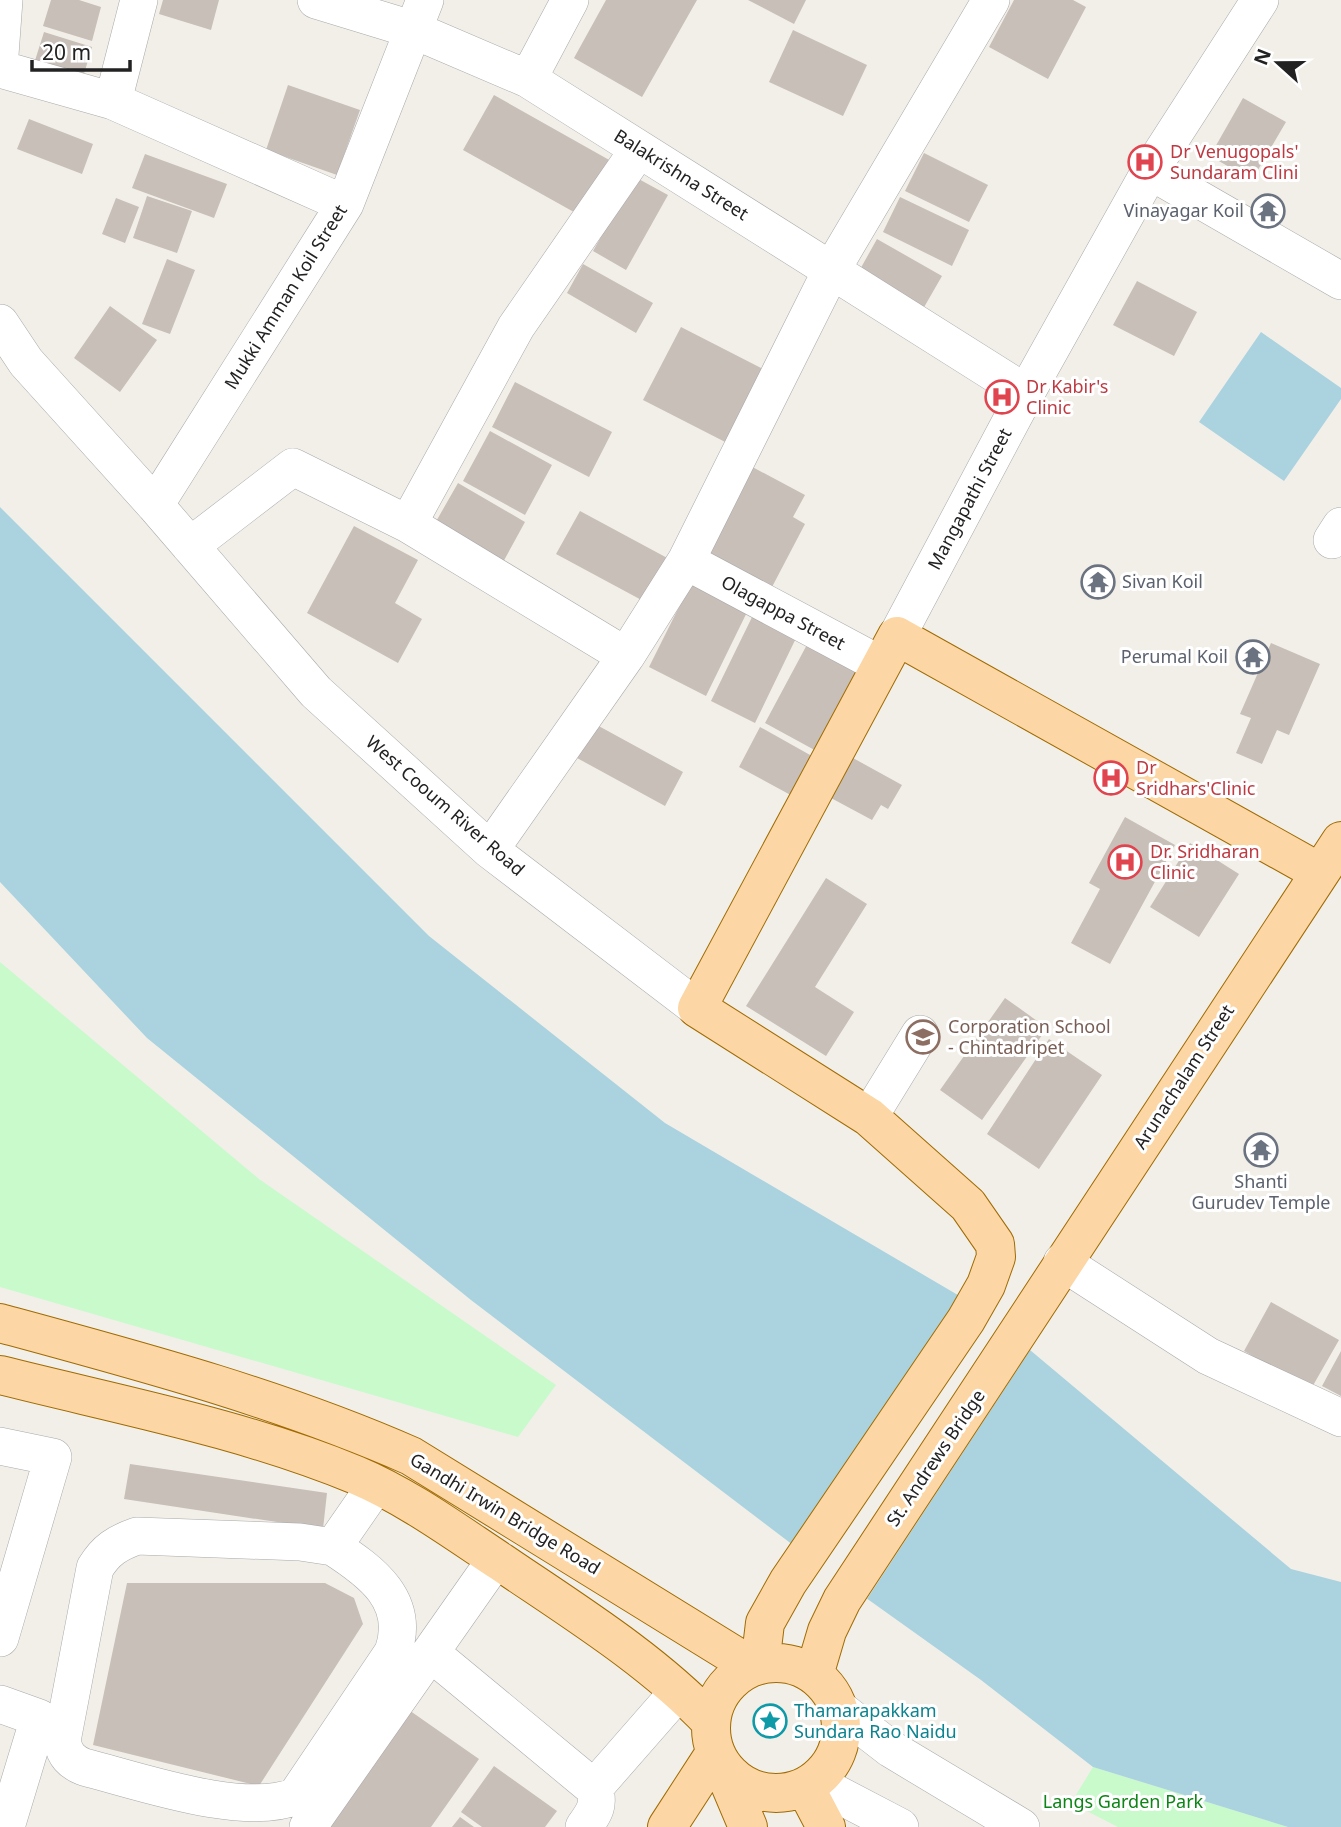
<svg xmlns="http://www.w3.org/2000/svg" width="1341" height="1827" viewBox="0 0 1341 1827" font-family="'Noto Sans',sans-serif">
  <rect width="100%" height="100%" fill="#f2efe9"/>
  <path fill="#c8facc" d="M 0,962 L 259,1179 L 556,1385 L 518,1437 L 0,1287 Z
    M 1093,1767 L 1288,1827 L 1118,1827 L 1071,1803 Z"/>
  <path fill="#aad3df" d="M 1261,332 L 1341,388 L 1341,399 L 1284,481 L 1199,422 Z
    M 0,507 L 429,936 L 665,1123 L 980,1308 L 1291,1569 L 1341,1582 L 1341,1827 L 1288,1827 L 1093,1767 L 981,1680 L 810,1558 L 471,1300 L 147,1038 L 0,882 Z"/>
  <path fill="#f2efe9" d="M 982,1305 L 1032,1347 L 865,1602 L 812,1564 Z"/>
  <path fill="#c7bfb8" d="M 51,0 L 79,0 L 101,7 L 92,41 L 43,26 Z
    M 163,0 L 219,0 L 211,30 L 159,14 Z
    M 606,0 L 697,0 L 642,97 L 574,58 Z
    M 748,0 L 806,0 L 794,24 Z
    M 1014,0 L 1073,0 L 1086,7 L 1048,79 L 989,47 Z
    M 793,30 L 867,65 L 843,116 L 769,82 Z
    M 44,32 L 92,47 L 81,84 L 32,70 Z
    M 288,85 L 360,110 L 337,175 L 266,150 Z
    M 494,95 L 611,161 L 581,216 L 463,150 Z
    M 1243,98 L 1286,122 L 1252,180 L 1210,156 Z
    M 29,119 L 93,144 L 82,174 L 17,149 Z
    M 924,153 L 988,185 L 969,222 L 905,191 Z
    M 145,154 L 227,184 L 214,218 L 132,188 Z
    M 635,177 L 668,195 L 626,270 L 593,251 Z
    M 147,196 L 192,211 L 177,253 L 133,238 Z
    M 900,197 L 969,230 L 952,266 L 883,232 Z
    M 116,198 L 139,207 L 125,243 L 102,234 Z
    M 877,239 L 942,276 L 923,309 L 858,273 Z
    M 167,259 L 195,270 L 170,334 L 142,324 Z
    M 583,264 L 653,303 L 636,333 L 567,293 Z
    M 1137,281 L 1197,312 L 1174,356 L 1113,325 Z
    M 110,306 L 157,340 L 120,392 L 74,358 Z
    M 681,327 L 771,373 L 733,446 L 643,400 Z
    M 515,382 L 612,432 L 589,477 L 492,427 Z
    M 490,431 L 552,465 L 525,515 L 463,481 Z
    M 745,463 L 805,495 L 793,517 L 805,524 L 772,587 L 700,549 Z
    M 458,483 L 525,522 L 502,564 L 434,525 Z
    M 580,511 L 671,560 L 647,603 L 556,554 Z
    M 354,526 L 418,560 L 395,603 L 422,619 L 398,663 L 307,613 Z
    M 694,577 L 751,604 L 706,696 L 649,667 Z
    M 755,611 L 799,632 L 755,723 L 711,701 Z
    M 810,639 L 866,669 L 820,753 L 765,723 Z
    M 1271,643 L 1320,664 L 1289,735 L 1277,730 L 1262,764 L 1236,753 L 1251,718 L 1240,714 Z
    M 595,724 L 683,772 L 665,806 L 577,758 Z
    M 760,727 L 819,760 L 798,799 L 739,767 Z
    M 853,758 L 902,785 L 888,809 L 881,805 L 872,820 L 831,798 Z
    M 1125,817 L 1175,845 L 1110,964 L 1071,943 L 1100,889 L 1089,883 Z
    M 1190,843 L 1239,874 L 1199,937 L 1150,907 Z
    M 826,878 L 867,904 L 815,987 L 854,1012 L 826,1056 L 746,1006 Z
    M 1005,998 L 1047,1028 L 982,1120 L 940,1090 Z
    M 1049,1039 L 1102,1075 L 1039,1169 L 987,1134 Z
    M 1271,1302 L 1339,1340 L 1311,1389 L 1244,1351 Z
    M 1341,1351 L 1341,1396 L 1322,1386 Z
    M 130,1464 L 327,1493 L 323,1529 L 124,1499 Z
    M 127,1583 L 325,1583 L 354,1598 L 363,1624 L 259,1786 L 93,1745 Z
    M 406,1708 L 479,1759 L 431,1827 L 323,1827 Z
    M 494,1766 L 557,1811 L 545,1827 L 482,1827 L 461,1812 Z
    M 460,1817 L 474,1827 L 452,1827 Z"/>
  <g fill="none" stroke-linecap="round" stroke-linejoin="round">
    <defs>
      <path id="minor" d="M 316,0 L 411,29 L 528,79 L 1026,393
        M 0,55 L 4,0
        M 0,69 L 113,101 L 345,204
        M 528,79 L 570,0
        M 113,101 L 139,0
        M 1150,171 L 1341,281
        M 0,323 L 26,362 L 155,505 L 316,692 L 490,850 L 697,1008
        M 155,505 L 345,204 L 425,0
        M 408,524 L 516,327 L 639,149
        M 1332,540 L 1341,526
        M 190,546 L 293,467 L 408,524 L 626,656
        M 686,561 L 881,665
        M 897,636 L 1026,393 L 1150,171 L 1260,0
        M 490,850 L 626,656 L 686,561 L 832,269 L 991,0
        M 869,1117 L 920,1034
        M 1062,1262 L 1208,1356 L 1341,1418
        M 0,1446 L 53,1457 L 0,1638
        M 333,1547 C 372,1572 411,1601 393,1652 L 296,1796 C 244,1818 139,1781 84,1767 C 71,1762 65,1755 62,1741 L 95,1568 C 106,1550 117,1543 137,1536 L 300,1542 L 333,1547 L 376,1485
        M 432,1654 L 594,1788 C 600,1805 594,1813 584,1827
        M 0,1704 L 39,1718 L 6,1827
        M 838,1708 L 891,1749 L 1021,1827
        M 814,1782 L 900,1827
        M 594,1788 L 678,1692
        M 308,1827 L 496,1559"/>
      <path id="major" d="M 0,1323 C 140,1361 279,1398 411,1456 L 753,1667
        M 0,1375 C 119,1405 242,1428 356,1475 C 408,1497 454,1531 501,1562 C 573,1611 651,1659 711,1722
        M711 1728a65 65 0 1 1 130 0a65 65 0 1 1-130 0Z
        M 760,1665 L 765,1623 L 788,1582 L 966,1320 L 986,1285 L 996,1257 L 995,1244 L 968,1205 L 869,1117 L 697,1008 L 897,636 L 1319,872
        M 814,1675 L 827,1631 L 842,1600 L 1341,841
        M 723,1768 L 748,1827
        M 805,1787 L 826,1827
        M 667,1827 L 715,1753"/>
    </defs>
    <use href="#minor" stroke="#a9a9a9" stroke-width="38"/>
    <use href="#major" stroke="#a06b00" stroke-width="40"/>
    <use href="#minor" stroke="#fff" stroke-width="37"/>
    <use href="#major" stroke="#fcd6a4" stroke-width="38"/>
  </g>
  <defs>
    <symbol id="hospital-ring" viewBox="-11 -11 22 22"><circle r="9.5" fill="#fff" stroke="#e0444e" stroke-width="1.5"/><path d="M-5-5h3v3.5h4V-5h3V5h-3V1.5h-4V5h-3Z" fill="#e0444e"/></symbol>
    <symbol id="temple-ring" viewBox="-11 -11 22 22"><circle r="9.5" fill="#fff" stroke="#6b7280" stroke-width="1.5"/><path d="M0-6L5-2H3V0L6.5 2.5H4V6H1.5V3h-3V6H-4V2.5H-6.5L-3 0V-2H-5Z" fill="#6b7280"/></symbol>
    <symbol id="school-ring" viewBox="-11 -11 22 22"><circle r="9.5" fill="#fff" stroke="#8d6e63" stroke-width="1.5"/><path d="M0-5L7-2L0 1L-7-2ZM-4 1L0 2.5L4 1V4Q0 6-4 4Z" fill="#8d6e63"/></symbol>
    <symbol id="sight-ring" viewBox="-11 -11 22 22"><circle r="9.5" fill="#fff" stroke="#0f9aa8" stroke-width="1.5"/><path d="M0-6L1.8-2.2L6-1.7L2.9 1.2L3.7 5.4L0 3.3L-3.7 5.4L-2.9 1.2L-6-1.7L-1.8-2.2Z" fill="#0f9aa8"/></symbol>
  </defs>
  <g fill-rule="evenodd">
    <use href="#hospital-ring" x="1126" y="143" width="38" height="38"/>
    <use href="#temple-ring" x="1249" y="192" width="38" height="38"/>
    <use href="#hospital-ring" x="983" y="378" width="38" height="38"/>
    <use href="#temple-ring" x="1079" y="563" width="38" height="38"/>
    <use href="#temple-ring" x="1234" y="638" width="38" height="38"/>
    <use href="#hospital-ring" x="1092" y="759" width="38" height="38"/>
    <use href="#hospital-ring" x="1106" y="843" width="38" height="38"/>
    <use href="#school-ring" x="904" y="1018" width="38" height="38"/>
    <use href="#temple-ring" x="1242" y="1131" width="38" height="38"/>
    <use href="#sight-ring" x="751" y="1702" width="38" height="38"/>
  </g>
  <g text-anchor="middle" stroke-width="6" stroke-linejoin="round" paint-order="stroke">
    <g font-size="18" fill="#be3a42" stroke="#fff" text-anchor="start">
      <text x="1170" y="158">Dr Venugopals'<tspan x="1170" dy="21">Sundaram Clini</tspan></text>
      <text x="1026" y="393">Dr Kabir's<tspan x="1026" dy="21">Clinic</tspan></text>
      <text x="1136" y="774">Dr<tspan x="1136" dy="21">Sridhars'Clinic</tspan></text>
      <text x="1150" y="858">Dr. Sridharan<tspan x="1150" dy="21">Clinic</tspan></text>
    </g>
    <g font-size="18" fill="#222" stroke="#fff">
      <text transform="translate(681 175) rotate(32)" y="6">Balakrishna Street</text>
      <text transform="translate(286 297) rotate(-58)" y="6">Mukki Amman Koil Street</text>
      <text transform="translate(970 499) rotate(-62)" y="6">Mangapathi Street</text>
      <text transform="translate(783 613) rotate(28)" y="6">Olagappa Street</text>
      <text transform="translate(445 806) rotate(41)" y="6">West Cooum River Road</text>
      <text transform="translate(1184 1077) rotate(-57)" y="6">Arunachalam Street</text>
      <text transform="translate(936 1458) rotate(-56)" y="6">St. Andrews Bridge</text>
      <text transform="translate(505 1514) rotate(31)" y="6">Gandhi Irwin Bridge Road</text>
    </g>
    <g font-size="18" fill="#5b616d" stroke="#fff" text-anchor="end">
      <text x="1244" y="217">Vinayagar Koil</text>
      <text x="1122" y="588" text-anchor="start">Sivan Koil</text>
      <text x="1228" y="663">Perumal Koil</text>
      <text x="1261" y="1188" text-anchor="middle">Shanti<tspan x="1261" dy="21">Gurudev Temple</tspan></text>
    </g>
    <g font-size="18" fill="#785e54" stroke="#fff" text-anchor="start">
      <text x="948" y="1033">Corporation School<tspan x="948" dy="21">- Chintadripet</tspan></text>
    </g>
    <g font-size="18" fill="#0d838f" stroke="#fff" text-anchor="start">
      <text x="794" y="1717">Thamarapakkam<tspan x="794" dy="21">Sundara Rao Naidu</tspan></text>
    </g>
    <g font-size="18" fill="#0c8416" stroke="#fff">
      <text x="1123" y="1808">Langs Garden Park</text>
    </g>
  </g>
  <g transform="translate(1278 63) rotate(291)" stroke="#ffffff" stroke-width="5" paint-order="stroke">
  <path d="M0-5L12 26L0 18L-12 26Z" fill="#222222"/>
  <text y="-10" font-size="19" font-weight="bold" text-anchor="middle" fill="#222222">N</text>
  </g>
  <path d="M32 60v10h98v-10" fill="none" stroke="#222222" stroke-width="3.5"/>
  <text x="42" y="60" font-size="21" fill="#222222" stroke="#ffffff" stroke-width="5" paint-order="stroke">20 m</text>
</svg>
